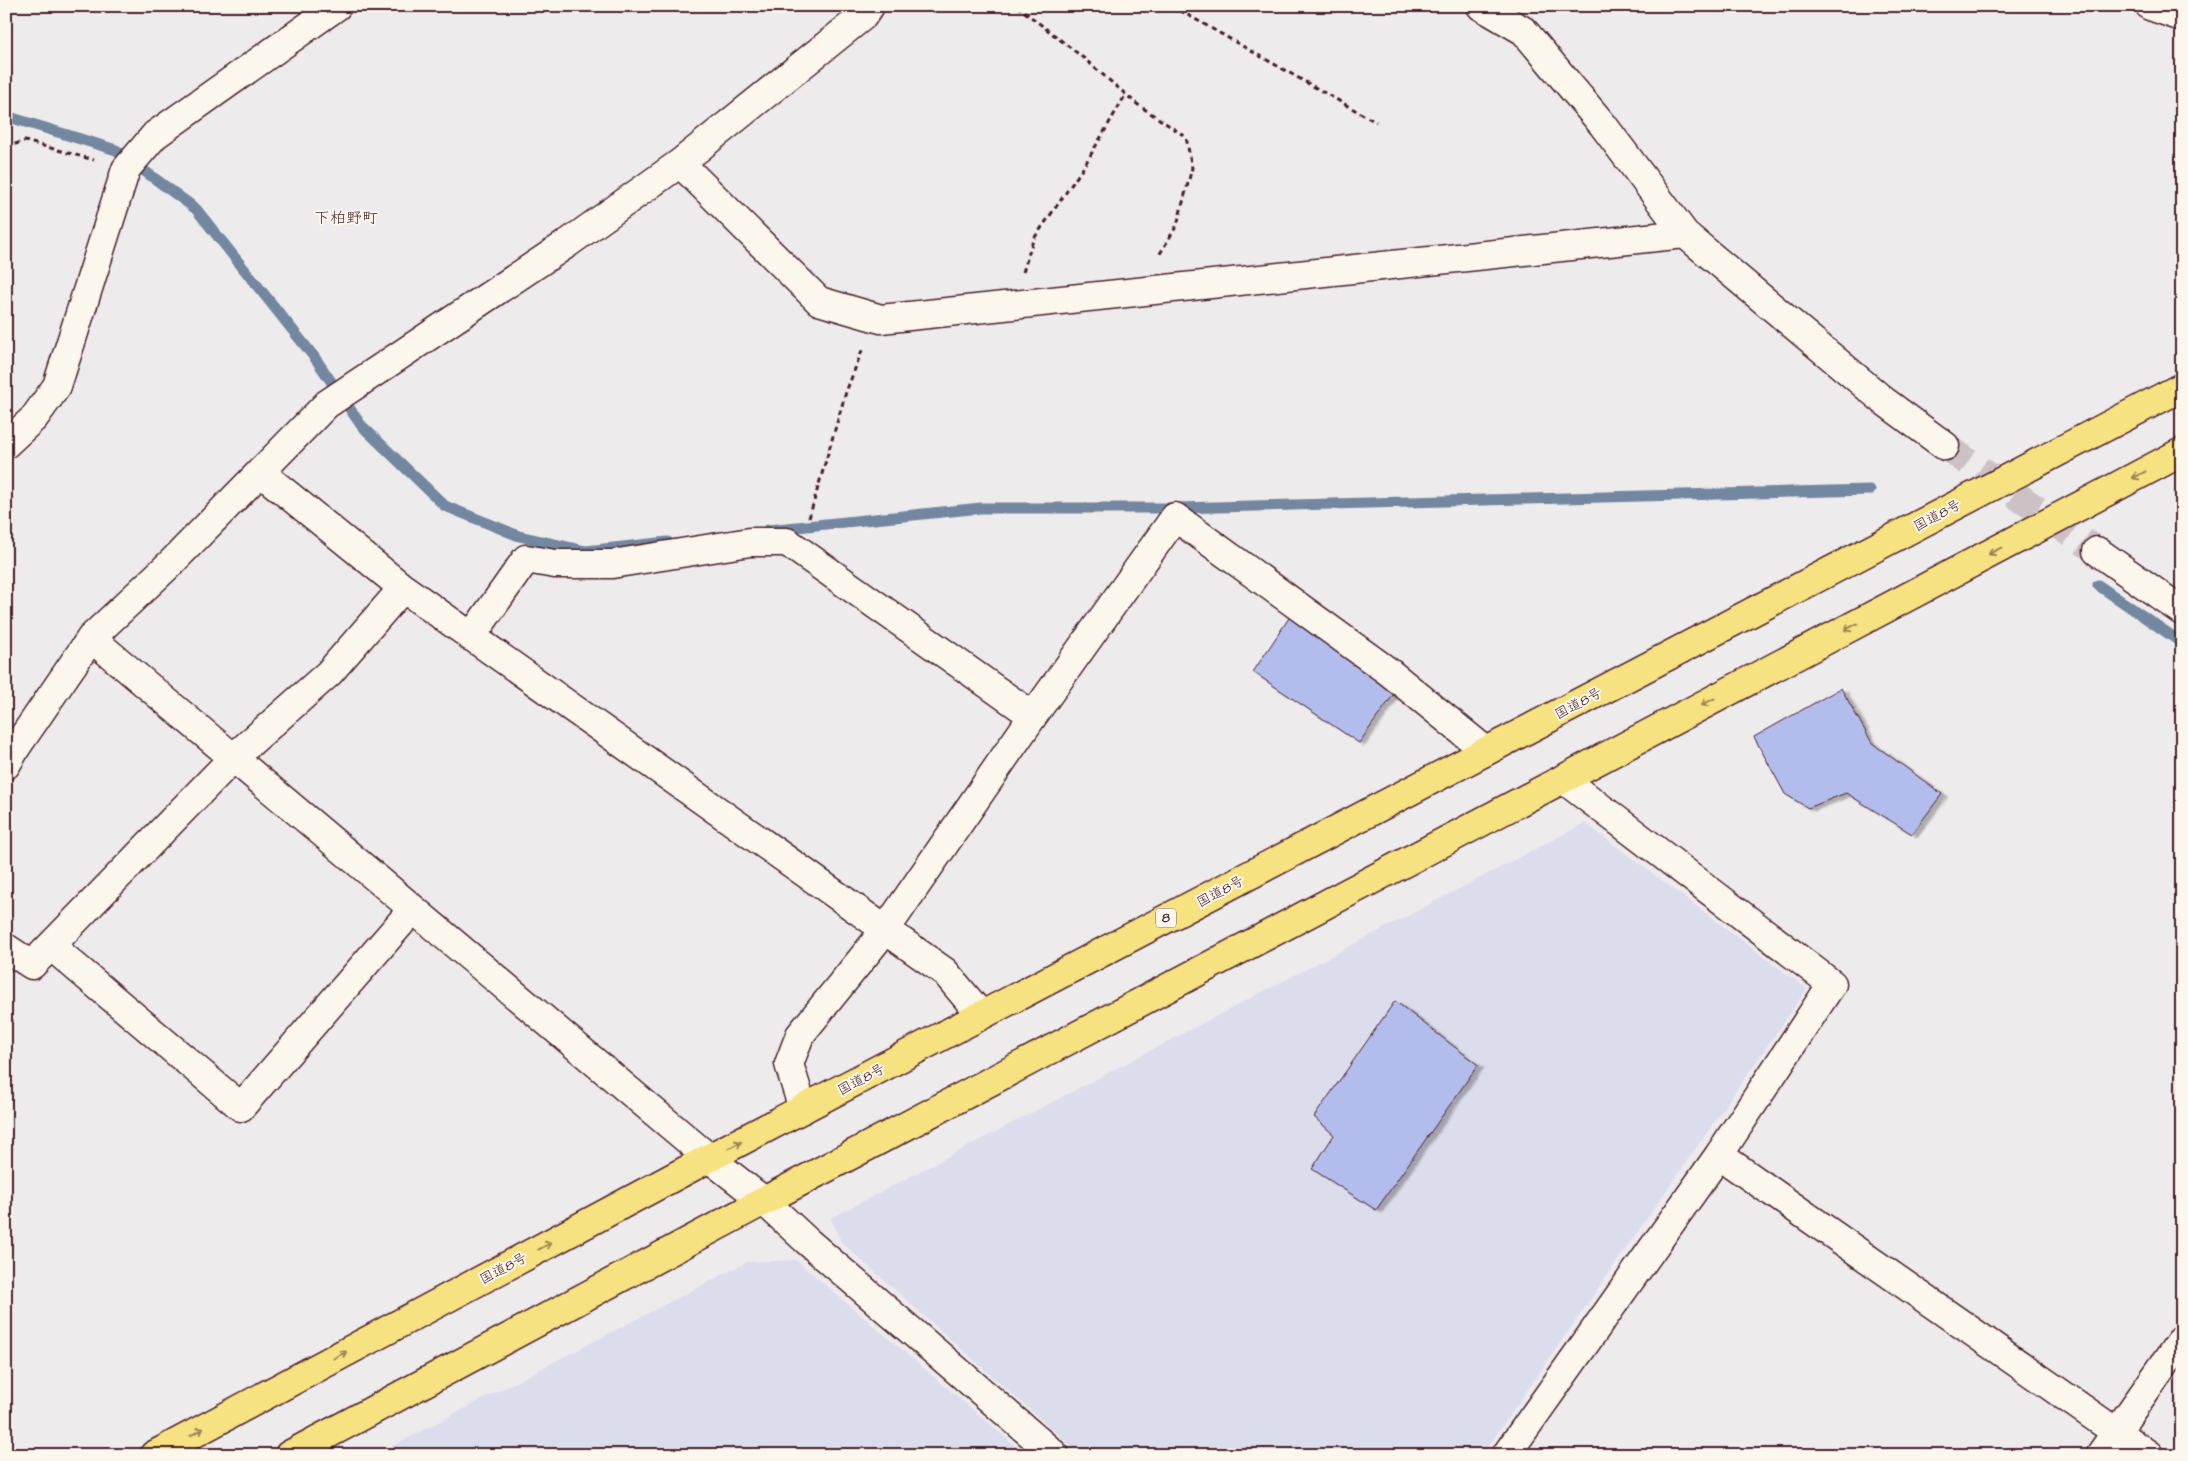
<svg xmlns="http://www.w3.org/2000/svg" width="2188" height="1461" viewBox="0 0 2188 1461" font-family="'Architects Daughter','Klee One',sans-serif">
  <defs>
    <filter id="shadow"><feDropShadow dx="5.5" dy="3" stdDeviation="1" flood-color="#0004"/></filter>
  </defs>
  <rect width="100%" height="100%" fill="#edebec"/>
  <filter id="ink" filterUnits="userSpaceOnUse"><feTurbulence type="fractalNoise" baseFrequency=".02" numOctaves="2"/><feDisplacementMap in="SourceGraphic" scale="10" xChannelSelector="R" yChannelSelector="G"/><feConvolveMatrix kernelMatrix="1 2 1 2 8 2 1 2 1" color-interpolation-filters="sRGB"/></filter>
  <g filter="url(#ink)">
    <path fill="#dcddec" d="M 1585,823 L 1807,989 L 1482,1455 L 1081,1455 L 841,1242 L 831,1218 Z
      M 796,1260 L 1026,1455 L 375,1455 L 747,1262 Z"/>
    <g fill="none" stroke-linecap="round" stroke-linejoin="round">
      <path stroke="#7387a1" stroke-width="11" d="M 6,116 L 116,150 L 196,209 L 315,358 L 361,425 L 445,506 L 519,536 L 586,551 L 668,542
        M 768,530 L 981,508 L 1177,508 L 1870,490
        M 2098,585 L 2182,643"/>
    </g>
    <path fill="#b3bded" stroke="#4a1f2b" filter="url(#shadow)" d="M 1291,615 L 1396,691 L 1359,743 L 1253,672 Z
      M 1841,688 L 1872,743 L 1942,794 L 1912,834 L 1846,793 L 1808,808 L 1785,794 L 1754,737 Z
      M 1395,1001 L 1478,1065 L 1376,1210 L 1312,1169 L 1334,1135 L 1314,1117 Z"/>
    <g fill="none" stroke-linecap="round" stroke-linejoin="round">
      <path stroke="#ccc2c5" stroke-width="28" stroke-dasharray="28 14" stroke-linecap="butt" d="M 1945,446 L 2097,551"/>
      <defs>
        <path id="street" d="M 1481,6 L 1524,31 L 1603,125 L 1685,234 L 1884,401 L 1945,446
          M 2150,6 L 2182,17
          M 680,163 L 819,301 L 881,319 L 1685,234
          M 6,444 L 34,418 L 57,386 L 126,169 L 155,135 L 337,6
          M 2097,551 L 2182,611
          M 403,588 L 945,972 L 981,1015
          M 471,637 L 526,559 L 555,564 L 612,564 L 750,542 L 787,542 L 1033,716
          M 91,638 L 709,1158
          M 6,765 L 17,746 L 91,638 L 172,562 L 327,404 L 568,243 L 680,163 L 863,16 L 870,6
          M 1563,779 L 1832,984 L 1719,1155
          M 51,946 L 241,1107 L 413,909
          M 6,948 L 32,965 L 233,758 L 329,673 L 403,588 L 260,472
          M 803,1109 L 789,1064 L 800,1035 L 886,929 L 1033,716 L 1175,517 L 1389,672 L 1486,751
          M 1506,1455 L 1719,1155 L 2149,1455
          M 2100,1455 L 2182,1339"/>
        <path id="secondary" d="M 709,1158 L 764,1201 L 807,1241 L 1055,1455"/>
        <path id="highway" d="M 154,1455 L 709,1158 L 2182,387
          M 289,1455 L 764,1201 L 2182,452"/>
      </defs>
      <use href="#street" stroke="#4a1f2b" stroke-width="31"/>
      <use href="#secondary" stroke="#4a1f2b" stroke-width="31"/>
      <use href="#highway" stroke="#4a1f2b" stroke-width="31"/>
      <path stroke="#4a1f2b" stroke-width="3" stroke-dasharray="5 4" stroke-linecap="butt" d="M 1017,6 L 1081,56 L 1137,104 L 1186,137 L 1192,168 L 1177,225 L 1158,257
        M 1172,6 L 1376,122
        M 6,147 L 25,141 L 94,160
        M 1023,272 L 1033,240 L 1083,168 L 1126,94
        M 809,518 L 846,392 L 863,348"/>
      <use href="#street" stroke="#fbf7ec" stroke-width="28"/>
      <use href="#secondary" stroke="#fbf7ec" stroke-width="28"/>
      <use href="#highway" stroke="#f7e281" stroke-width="28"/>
    </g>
    <defs><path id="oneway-shaft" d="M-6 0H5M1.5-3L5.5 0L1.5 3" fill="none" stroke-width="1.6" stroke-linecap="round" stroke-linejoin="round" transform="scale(1.25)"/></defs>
    <g stroke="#a08056">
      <use href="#oneway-shaft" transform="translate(2139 475) rotate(152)"/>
      <use href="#oneway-shaft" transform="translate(1995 551) rotate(152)"/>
      <use href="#oneway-shaft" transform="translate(1851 627) rotate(152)"/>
      <use href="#oneway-shaft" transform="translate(1708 702) rotate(152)"/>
      <use href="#oneway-shaft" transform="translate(735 1145) rotate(-28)"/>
      <use href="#oneway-shaft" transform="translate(545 1246) rotate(-28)"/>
      <use href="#oneway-shaft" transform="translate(340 1355) rotate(-28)"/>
      <use href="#oneway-shaft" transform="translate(197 1432) rotate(-28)"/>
    </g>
  </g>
  <g text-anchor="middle" stroke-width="4" stroke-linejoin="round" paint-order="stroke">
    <rect fill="#fbf7ec" stroke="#7f6065" stroke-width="1" x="1156" y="908.5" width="20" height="19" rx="4"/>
    <g font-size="12" font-weight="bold" fill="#4a1f2b">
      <text x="1166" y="922">8</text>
    </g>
    <g font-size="14" fill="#4a1f2b" stroke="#fbf7ec">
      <text transform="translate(1937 515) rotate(-28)" y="5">国道8号</text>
      <text transform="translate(1578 703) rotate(-28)" y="5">国道8号</text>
      <text transform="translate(1220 891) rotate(-28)" y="5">国道8号</text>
      <text transform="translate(861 1079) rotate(-28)" y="5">国道8号</text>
      <text transform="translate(503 1268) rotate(-28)" y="5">国道8号</text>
    </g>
    <g font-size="16" fill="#4a1f2b" stroke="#fbf7ec">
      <text x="346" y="223">下柏野町</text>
    </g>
  </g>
  <rect width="2188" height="1461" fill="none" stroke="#fbf7ec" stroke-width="25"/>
  <rect x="12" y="12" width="2163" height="1436" fill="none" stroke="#4a1f2b" stroke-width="2" filter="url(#ink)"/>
</svg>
